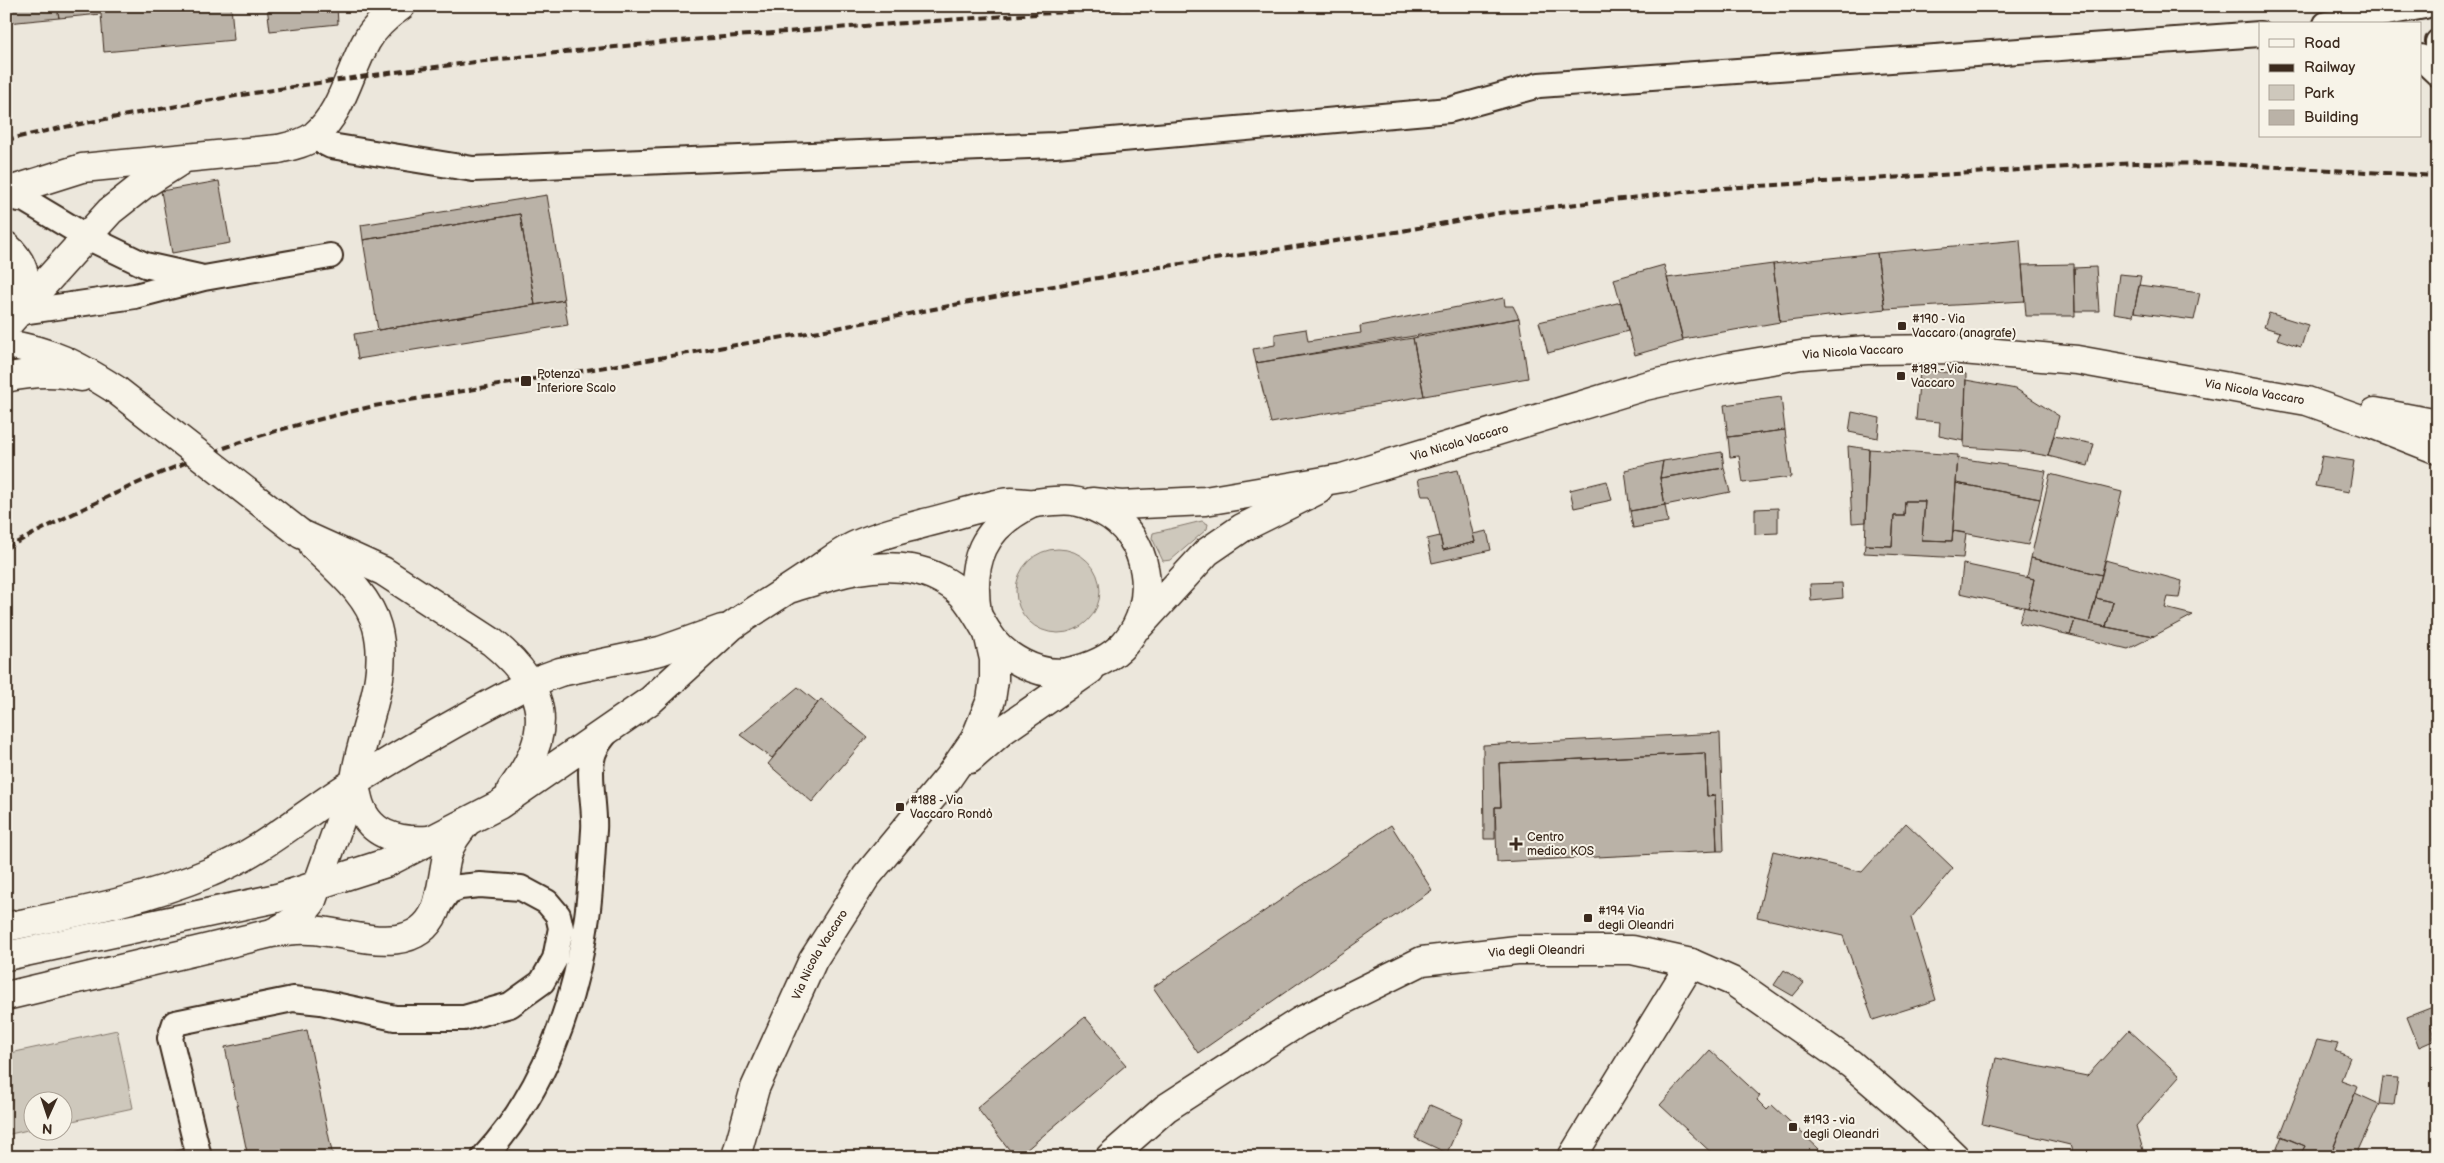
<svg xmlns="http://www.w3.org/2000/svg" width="2444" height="1163" viewBox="0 0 2444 1163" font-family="'Balsamiq Sans',sans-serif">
  <rect width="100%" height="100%" fill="#ece7dc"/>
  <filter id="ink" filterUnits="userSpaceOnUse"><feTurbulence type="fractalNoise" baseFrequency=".02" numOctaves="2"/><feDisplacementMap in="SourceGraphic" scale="10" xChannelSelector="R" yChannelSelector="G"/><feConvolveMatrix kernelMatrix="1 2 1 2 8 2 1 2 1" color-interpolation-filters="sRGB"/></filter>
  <g filter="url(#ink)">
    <path fill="#cec8bc" stroke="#84796d" d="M 1202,521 L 1208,524 L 1207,529 L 1171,560 L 1163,561 L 1152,538 L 1153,533 Z
      M1016 591a42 42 0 1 1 84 0a42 42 0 1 1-84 0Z
      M 117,1030 L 133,1108 L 63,1123 L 62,1100 L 32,1100 L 32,1129 L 6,1135 L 6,1054 Z"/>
    <path fill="#bab2a7" stroke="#3b2a1e" d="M 6,6 L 57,6 L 59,18 L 7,23 Z
      M 57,6 L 231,6 L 234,40 L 104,52 L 101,14 L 59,18 Z
      M 267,6 L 337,6 L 338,24 L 270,31 Z
      M 219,181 L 230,243 L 172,253 L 161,191 Z
      M 547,195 L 564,300 L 535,305 L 520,214 L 363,240 L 361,225 Z
      M 520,214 L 535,305 L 378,330 L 363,240 Z
      M 2020,240 L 2025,301 L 1885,309 L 1877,253 Z
      M 1877,253 L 1885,309 L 1780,322 L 1773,264 Z
      M 1773,264 L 1780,322 L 1683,339 L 1667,278 Z
      M 2074,264 L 2075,316 L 2026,316 L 2022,265 Z
      M 1664,265 L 1683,341 L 1635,355 L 1614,279 Z
      M 2096,267 L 2099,311 L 2075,311 L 2074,268 Z
      M 2119,274 L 2141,276 L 2133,316 L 2114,313 Z
      M 2139,285 L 2200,293 L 2194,320 L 2134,312 Z
      M 1504,298 L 1505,306 L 1513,306 L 1519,318 L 1256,363 L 1253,349 L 1275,345 L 1275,334 L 1306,329 L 1308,341 L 1361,333 L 1360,326 Z
      M 564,300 L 568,325 L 358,359 L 354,334 Z
      M 1621,302 L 1628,331 L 1548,353 L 1539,322 Z
      M 2269,313 L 2308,325 L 2301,347 L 2277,339 L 2280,332 L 2264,327 Z
      M 1519,318 L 1528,378 L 1424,396 L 1413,338 Z
      M 1413,338 L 1424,396 L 1271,423 L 1256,363 Z
      M 1920,370 L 1966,374 L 1964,441 L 1939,436 L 1940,422 L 1916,420 Z
      M 1966,380 L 2016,389 L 2059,416 L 2048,456 L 2020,451 L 1964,447 Z
      M 1781,397 L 1785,430 L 1728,437 L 1724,405 Z
      M 1852,412 L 1880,418 L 1878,438 L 1849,432 Z
      M 1785,430 L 1791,477 L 1743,483 L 1739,456 L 1730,457 L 1728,437 Z
      M 2054,436 L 2094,444 L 2088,466 L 2048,456 Z
      M 1848,446 L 1869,449 L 1866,522 L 1852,523 Z
      M 1869,449 L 1958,455 L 1952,541 L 1922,540 L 1925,501 L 1905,501 L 1904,516 L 1894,516 L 1892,546 L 1865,545 Z
      M 1722,452 L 1724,468 L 1660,478 L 1663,461 Z
      M 2322,456 L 2354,461 L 2349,492 L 2315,486 Z
      M 1958,458 L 2046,471 L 2040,499 L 1956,483 Z
      M 1663,461 L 1660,478 L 1665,505 L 1630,511 L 1625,470 Z
      M 1724,468 L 1730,492 L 1665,505 L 1660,478 Z
      M 1458,470 L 1475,542 L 1443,550 L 1431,496 L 1422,496 L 1418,479 Z
      M 2050,474 L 2122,492 L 2102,575 L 2031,558 Z
      M 1607,481 L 1612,500 L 1574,508 L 1570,490 Z
      M 1956,483 L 2040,499 L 2028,545 L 1953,531 Z
      M 1905,501 L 1925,501 L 1922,540 L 1952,541 L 1953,531 L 1966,533 L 1963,558 L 1864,553 L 1865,545 L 1892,546 L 1894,516 L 1904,516 Z
      M 1665,505 L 1668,522 L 1633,528 L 1630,511 Z
      M 1778,508 L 1778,533 L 1755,534 L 1755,509 Z
      M 1487,531 L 1491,550 L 1432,563 L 1427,539 L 1440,536 L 1443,550 L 1475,542 L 1473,534 Z
      M 2031,558 L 2102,575 L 2089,623 L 2028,608 L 2034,579 L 2027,577 Z
      M 2105,560 L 2182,581 L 2179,598 L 2168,597 L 2165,608 L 2193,615 L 2154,636 L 2106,627 L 2113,602 L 2096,598 Z
      M 1963,564 L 2034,579 L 2028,608 L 1960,593 Z
      M 1842,583 L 1843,598 L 1811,601 L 1810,584 Z
      M 2096,598 L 2113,602 L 2106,627 L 2089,623 Z
      M 2024,607 L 2075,620 L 2070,635 L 2019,623 Z
      M 2075,620 L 2106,627 L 2154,636 L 2128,649 L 2070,635 Z
      M 798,687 L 818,703 L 772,758 L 740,735 Z
      M 821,699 L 867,737 L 812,802 L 768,764 Z
      M 1720,733 L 1724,851 L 1717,851 L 1715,795 L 1707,796 L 1705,753 L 1499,763 L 1501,807 L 1495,807 L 1495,839 L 1484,839 L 1483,745 Z
      M 1705,753 L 1707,796 L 1715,795 L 1717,851 L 1497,862 L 1495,807 L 1501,807 L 1499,763 Z
      M 1906,823 L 1953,868 L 1911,918 L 1936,1000 L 1873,1020 L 1843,936 L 1757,917 L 1773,851 L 1862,872 Z
      M 1391,825 L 1432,890 L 1198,1053 L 1153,987 Z
      M 1784,970 L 1804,983 L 1793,996 L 1774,985 Z
      M 2438,1005 L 2438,1024 L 2431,1027 L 2435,1040 L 2419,1047 L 2407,1017 Z
      M 1085,1017 L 1126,1065 L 1018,1157 L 1015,1157 L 977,1108 Z
      M 307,1030 L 333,1157 L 248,1157 L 225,1047 Z
      M 2129,1030 L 2180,1076 L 2136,1126 L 2145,1157 L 2074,1157 L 2070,1145 L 1982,1124 L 1996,1058 L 2087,1076 Z
      M 2317,1040 L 2338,1044 L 2335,1051 L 2350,1057 L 2341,1080 L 2358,1086 L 2330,1157 L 2299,1157 L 2305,1146 L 2280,1136 Z
      M 1710,1050 L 1760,1096 L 1757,1100 L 1767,1110 L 1772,1105 L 1819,1149 L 1812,1157 L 1716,1157 L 1660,1105 Z
      M 2383,1077 L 2398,1078 L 2394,1105 L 2379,1104 Z
      M 2355,1093 L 2379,1104 L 2355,1157 L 2348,1157 L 2332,1151 Z
      M 1430,1105 L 1462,1119 L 1447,1153 L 1415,1138 Z
      M 2282,1136 L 2305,1146 L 2299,1157 L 2274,1156 Z
      M 184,1149 L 186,1157 L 150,1157 Z"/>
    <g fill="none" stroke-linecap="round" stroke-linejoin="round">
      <defs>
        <path id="lane" d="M 2326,24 L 2425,6
          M 2438,42 L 2438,64
          M 2420,57 L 2438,74
          M 313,137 L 331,146 L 473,169 L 1055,145 L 1449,110 L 1539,85 L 2260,34
          M 6,197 L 25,200 L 87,237 L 145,265 L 199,277
          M 21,312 L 135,296 L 204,278 L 330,256
          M 199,1157 L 170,1038 L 175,1023 L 293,999 L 321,1002 L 395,1018 L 464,1018 L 510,1005 L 542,982 L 555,959 L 561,928 L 558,915 L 547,902 L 521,888 L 480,885 L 460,887 L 448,892 L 435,911
          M 484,1157 C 544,1092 575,1004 587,917 C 591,888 592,859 594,830 C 596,808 585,767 596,748 C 599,741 605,735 609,729"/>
        <g id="street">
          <path d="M 274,932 C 290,924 300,917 311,903 L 354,782"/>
          <path d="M 6,996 L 272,933 C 284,931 297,929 310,930 C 348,931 413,961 435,911 C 442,894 443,873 447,856 C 450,843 458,833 466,823"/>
          <path id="s1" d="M 1110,1157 L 1166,1108 L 1299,1022 L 1422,961 L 1517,950 L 1632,950 L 1691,963 L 1734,982 L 1851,1064 L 1922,1125 L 1955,1157"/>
          <path d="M 1572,1157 L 1691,963"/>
        </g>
        <g id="secondary">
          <path d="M 6,192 L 82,168 L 278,149 C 291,146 304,144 314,136 C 342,113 349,72 366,42 C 374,27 387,16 401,6"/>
          <path d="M 6,246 C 28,265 28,285 21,312"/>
          <path d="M 6,326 L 110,211 L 143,185 L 179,162"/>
          <path d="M 6,344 C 52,351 77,365 115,389"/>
          <path d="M 6,378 C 32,372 56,371 81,377"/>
          <path d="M 2375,412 L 2438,424"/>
          <path id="s2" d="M 1092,502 L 1121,505 L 1205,501 L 1342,478 L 1645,386 L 1729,367 L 1801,355 L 1867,350 L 1950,349 L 2077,360 L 2307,401 L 2372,424 L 2438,450"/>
          <path d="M 301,534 L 383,571 L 492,642 C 549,688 555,732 511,790"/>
          <path d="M 314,547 C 338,571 368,594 377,627 C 391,679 361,730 355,780 C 354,786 357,793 358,799 C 367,835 397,842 429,840"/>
          <path d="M 977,613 C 969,561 983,527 1031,504"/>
          <path d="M 1140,625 L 1207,552 L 1242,528 L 1318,490"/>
          <path d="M 970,759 L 1002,731 L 1090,670"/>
          <path d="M 6,927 C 75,913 145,900 211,872 C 264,851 307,811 355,782 C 412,747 471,713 530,683 L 560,672 L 660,651 L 722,629"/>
          <path d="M 6,956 L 277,898 L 386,863 L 499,805 L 651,700 L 732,626 L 745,617 C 767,603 789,589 811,574 C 825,565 839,553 854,546 C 877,535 901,530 925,523 C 951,517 976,508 1002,503 C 1012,500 1024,504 1034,503 C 1062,500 1076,497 1102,511 C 1150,535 1160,603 1125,643 C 1111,659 1088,668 1068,672 C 1038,677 1003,657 988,633 C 979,619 973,606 962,594 C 950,582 929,572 912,569 C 867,562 831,576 789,589"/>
          <path id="s3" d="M 736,1157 L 755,1088 L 813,960 L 866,877 L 948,778 L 975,739 L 991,700 L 994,680 L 994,659 L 988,633"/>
        </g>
      </defs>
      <use href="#lane" stroke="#3b2a1e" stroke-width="28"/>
      <use href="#street" stroke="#3b2a1e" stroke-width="31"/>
      <use href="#secondary" stroke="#3b2a1e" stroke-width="31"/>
      <use href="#lane" stroke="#f7f3e8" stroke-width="24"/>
      <use href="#street" stroke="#f7f3e8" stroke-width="28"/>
      <use href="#secondary" stroke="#f7f3e8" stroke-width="28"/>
      <path stroke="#3b2a1e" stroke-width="4" stroke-dasharray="8 4" stroke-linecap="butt" d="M 6,140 C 74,124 143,112 212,100 C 525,46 841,27 1157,6
        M 6,548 C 77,511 149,475 224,448 C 273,430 324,418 374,406 L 837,328 L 1020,292 L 1154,268 L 1402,231 L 1499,213 L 1709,189 L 2134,163 L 2224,164 L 2438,176"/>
      <defs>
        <path id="secondary-bridge" d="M 115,389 L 301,534"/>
      </defs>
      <use href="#secondary-bridge" stroke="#3b2a1e" stroke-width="31" stroke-linecap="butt"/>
      <use href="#secondary-bridge" stroke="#f7f3e8" stroke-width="28"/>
    </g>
  </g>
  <g fill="#3b2a1e" stroke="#f7f3e8" stroke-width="2">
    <rect x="1897" y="321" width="10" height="10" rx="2.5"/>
    <rect x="1896" y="371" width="10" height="10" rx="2.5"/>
    <rect x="520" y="375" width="12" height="12" rx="2.5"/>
    <rect x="895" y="802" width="10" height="10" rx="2.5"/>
    <path d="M1513.5 836.5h5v5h5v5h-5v5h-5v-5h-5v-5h5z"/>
    <rect x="1583" y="913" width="10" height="10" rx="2.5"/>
    <rect x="1788" y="1122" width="10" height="10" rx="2.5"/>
  </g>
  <g text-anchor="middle" stroke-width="4" stroke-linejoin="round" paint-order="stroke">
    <g font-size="12" fill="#3b2a1e" stroke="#f7f3e8" text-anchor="start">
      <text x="1912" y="323">#190 - Via<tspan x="1912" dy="14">Vaccaro (anagrafe)</tspan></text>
      <text x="1911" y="373">#189 - Via<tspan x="1911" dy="14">Vaccaro</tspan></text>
      <text x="537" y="378">Potenza<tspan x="537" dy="14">Inferiore Scalo</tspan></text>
      <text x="910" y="804">#188 - Via<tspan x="910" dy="14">Vaccaro Rondò</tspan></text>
      <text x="1527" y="841">Centro<tspan x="1527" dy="14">medico KOS</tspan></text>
      <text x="1598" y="915">#194 Via<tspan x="1598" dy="14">degli Oleandri</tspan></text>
      <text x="1803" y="1124">#193 - via<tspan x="1803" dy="14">degli Oleandri</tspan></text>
    </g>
    <g font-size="12" fill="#3b2a1e" stroke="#f7f3e8">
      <text dy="4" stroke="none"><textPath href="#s2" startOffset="780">Via Nicola Vaccaro</textPath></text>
      <text dy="4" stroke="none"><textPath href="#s2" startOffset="1185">Via Nicola Vaccaro</textPath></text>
      <text dy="4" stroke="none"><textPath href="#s2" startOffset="375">Via Nicola Vaccaro</textPath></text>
      <text dy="4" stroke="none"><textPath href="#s1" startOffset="485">Via degli Oleandri</textPath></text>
      <text dy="4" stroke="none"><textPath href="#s3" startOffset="220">Via Nicola Vaccaro</textPath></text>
    </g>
  </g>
  <rect width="2444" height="1163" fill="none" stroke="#f7f3e8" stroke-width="25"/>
  <rect x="12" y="12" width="2419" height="1138" fill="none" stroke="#3b2a1e" stroke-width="2" filter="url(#ink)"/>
  <rect x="2259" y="22" width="162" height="115" fill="#f7f3e8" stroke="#aca397"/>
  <rect x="2269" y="39" width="25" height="8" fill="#f7f3e8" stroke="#aca397"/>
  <text x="2304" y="48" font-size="15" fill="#3b2a1e">Road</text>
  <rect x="2269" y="64" width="25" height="8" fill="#3b2a1e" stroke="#aca397"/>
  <text x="2304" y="72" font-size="15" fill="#3b2a1e">Railway</text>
  <rect x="2269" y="85" width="25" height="15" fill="#cec8bc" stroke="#aca397"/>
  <text x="2304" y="98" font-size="15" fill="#3b2a1e">Park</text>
  <rect x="2269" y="110" width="25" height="15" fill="#bab2a7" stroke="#aca397"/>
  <text x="2304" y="122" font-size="15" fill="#3b2a1e">Building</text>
  <g transform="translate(48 1116) rotate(183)"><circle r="24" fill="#f7f3e8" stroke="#aca397"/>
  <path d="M0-4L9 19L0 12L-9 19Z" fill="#3b2a1e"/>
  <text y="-8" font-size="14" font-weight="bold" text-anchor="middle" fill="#3b2a1e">N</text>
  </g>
</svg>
